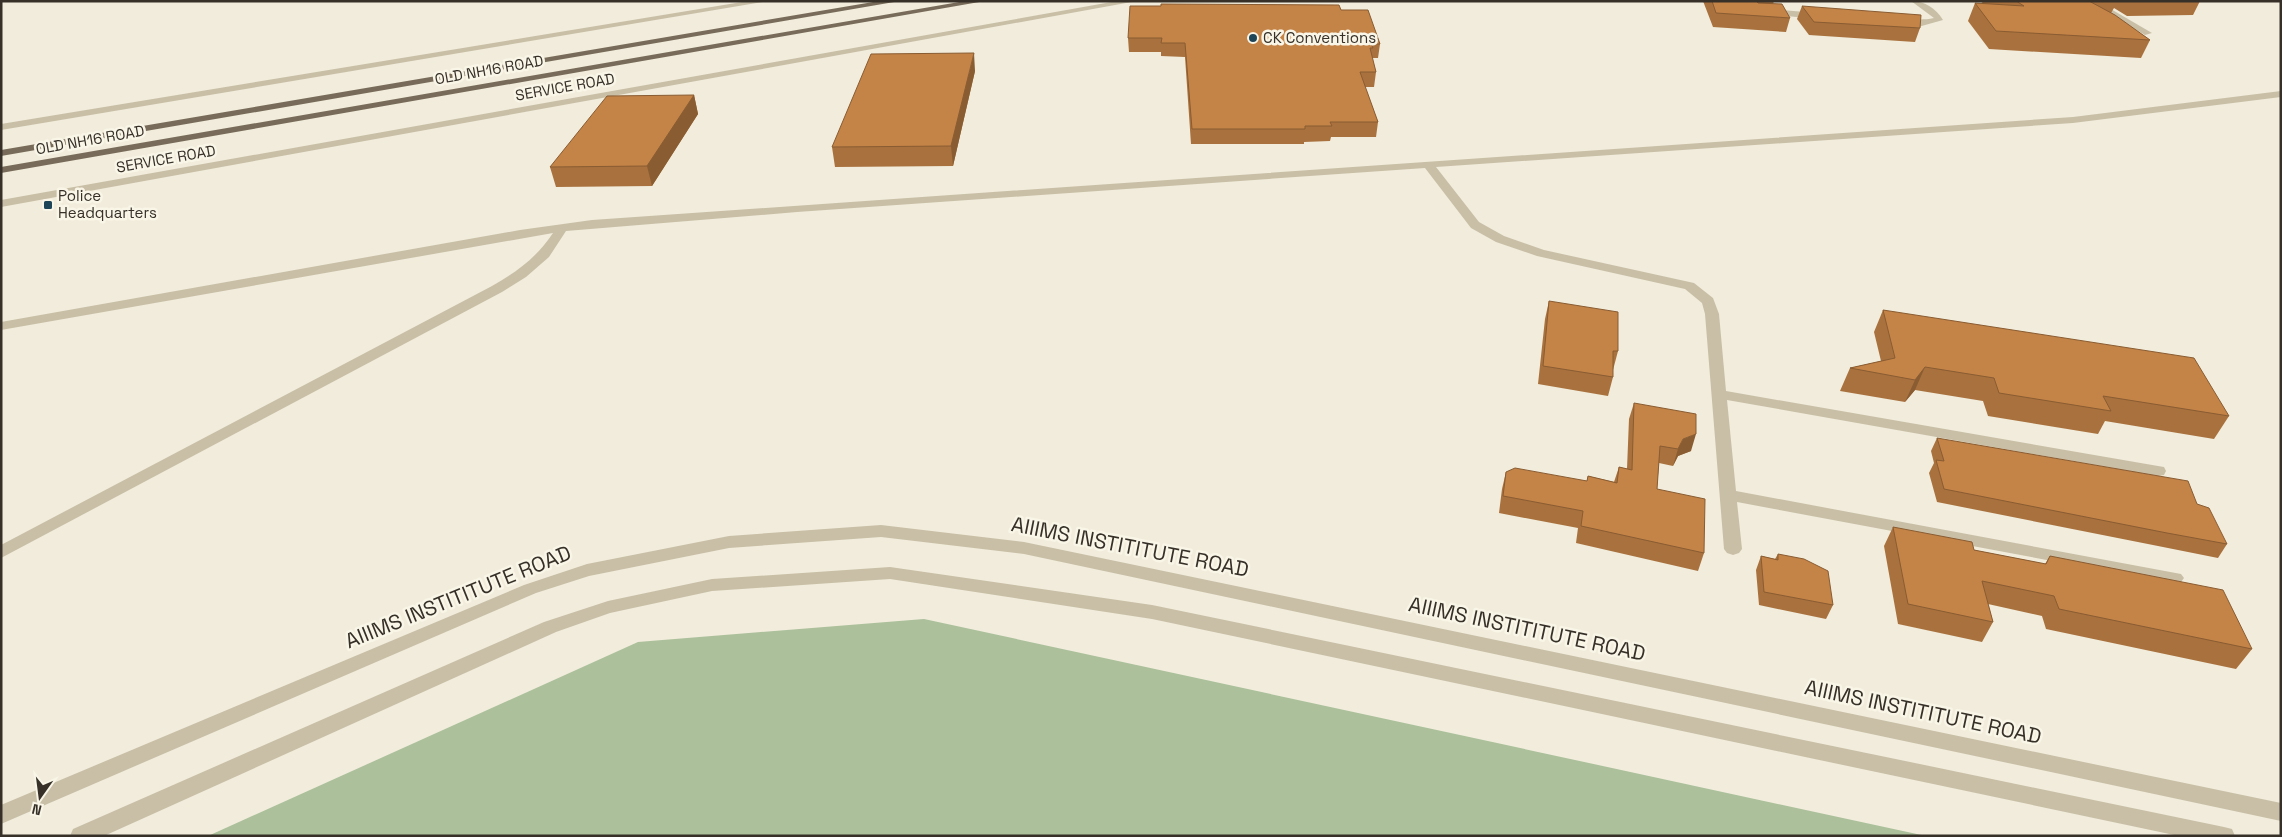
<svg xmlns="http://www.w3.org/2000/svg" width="2282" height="837" viewBox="0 0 2282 837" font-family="'Space Grotesk',sans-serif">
  <rect width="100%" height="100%" fill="#f1ecdb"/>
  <path fill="#abc09b" d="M 924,619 L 1926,836 L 208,836 L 638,642 Z"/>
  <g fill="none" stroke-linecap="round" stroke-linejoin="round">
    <path fill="#c9bfa7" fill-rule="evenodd" d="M 748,1 L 769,1 L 1,130 L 1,124 Z
      M 1117,1 L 1137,1 L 1,207 L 1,200 Z
      M 1911,1 C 1924,1 1936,8 1943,20 L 1918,27 L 1898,24 L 1898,20 C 1910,18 1921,21 1934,18 Z
      M 2086,1 L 2097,1 L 2152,33 L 2145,35 Z
      M 1768,9 L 1818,13 L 1822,16 L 1818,19 L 1765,14 L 1764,12 Z
      M 2281,91 L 2281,97 L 2073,123 L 1436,167 L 1479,222 L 1504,236 L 1544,250 L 1694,283 L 1713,298 L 1719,314 L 1726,391 L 2158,466 L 2164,467 L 2166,471 L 2164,475 L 2158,476 L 1727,400 L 1736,491 L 2181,574 L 2184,578 L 2181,582 L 2175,584 L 1737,502 L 1742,549 L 1739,553 L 1733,555 L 1727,553 L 1724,549 L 1705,314 L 1702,303 L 1685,289 L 1537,256 L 1496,242 L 1471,228 L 1425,168 L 797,212 L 566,231 L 549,257 L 526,277 L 502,292 L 1,558 L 1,545 L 492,286 C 518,271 536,258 553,233 L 1,330 L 1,322 L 520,230 L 592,220 L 2073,117 Z
      M 881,525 L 1024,542 L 2281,803 L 2281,821 L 1024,554 L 881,537 L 729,548 L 589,576 L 536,593 L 1,824 L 1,805 L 524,585 L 587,564 L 729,536 Z
      M 890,567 L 1152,605 L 2224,827 L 2232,829 L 2235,836 L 2179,836 L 1152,619 L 890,579 L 712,591 L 610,613 L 556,632 L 104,836 L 70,836 L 73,829 L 544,622 L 608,601 L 712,579 Z"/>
    <path fill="#786b59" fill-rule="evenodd" d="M 879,1 L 900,1 L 1,156 L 1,150 Z
      M 965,1 L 985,1 L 1,173 L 1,167 Z"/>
  </g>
  <path fill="#a9713d" d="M 1703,1 L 1774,1 L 1773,4 L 1790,18 L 1786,32 L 1713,27 Z
    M 1980,1 L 2200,1 L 2193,15 L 2127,16 L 2114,8 L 2111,13 L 2150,40 L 2141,58 L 1989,49 L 1968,21 L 1975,3 L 1984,4 Z
    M 1802,6 L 1920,28 L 1915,42 L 1809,35 L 1797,19 Z
    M 1341,10 L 1380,44 L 1378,58 L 1372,58 L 1376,72 L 1374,87 L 1365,87 L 1378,122 L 1376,137 L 1331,137 L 1330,141 L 1304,142 L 1304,144 L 1191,144 L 1185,57 L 1161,56 L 1161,52 L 1129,52 L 1128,38 Z
    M 975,71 L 953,166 L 835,167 L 832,147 Z
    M 694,95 L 698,114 L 652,186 L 556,187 L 550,167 Z
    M 1549,301 L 1618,351 L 1613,370 L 1613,377 L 1608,396 L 1538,384 L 1545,319 Z
    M 1883,310 L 2229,416 L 2214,439 L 2105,421 L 2098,434 L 1988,416 L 1983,401 L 1915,390 L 1905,402 L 1840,391 L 1850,368 L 1881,361 L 1874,332 Z
    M 1634,403 L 1691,451 L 1678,456 L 1673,466 L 1659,463 L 1657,489 L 1704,553 L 1698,571 L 1576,543 L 1578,528 L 1499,513 L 1502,489 L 1506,472 L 1587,481 L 1588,476 L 1614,482 L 1619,467 L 1627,469 L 1629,419 Z
    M 1937,438 L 2197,504 L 2227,544 L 2218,558 L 2158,546 L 1937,502 L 1929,473 L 1934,463 L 1931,451 Z
    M 1893,527 L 1974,550 L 2045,564 L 2050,556 L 2252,649 L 2236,669 L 2046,629 L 2042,616 L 1988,604 L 1993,622 L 1982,642 L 1898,624 L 1884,546 Z
    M 1778,554 L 1833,605 L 1826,619 L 1759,605 L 1756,570 L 1761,556 L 1775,559 Z"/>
  <path fill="#895c32" d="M 974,53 L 975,71 L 953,166 L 951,146 Z
    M 694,95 L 698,114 L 652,186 L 647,166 Z
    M 1925,367 L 1915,390 L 1905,402 L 1915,380 Z
    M 1696,434 L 1691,451 L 1678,456 L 1673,466 L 1678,449 L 1683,439 Z"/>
  <path fill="#c48347" stroke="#895c32" d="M 1712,1 L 1756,1 L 1758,3 L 1782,4 L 1790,18 L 1716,13 Z
    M 2016,1 L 2089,1 L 2115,15 L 2150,40 L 1996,31 L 1975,3 L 2024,6 Z
    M 1161,4 L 1339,5 L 1341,10 L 1368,10 L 1380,44 L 1371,44 L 1373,48 L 1370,48 L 1376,72 L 1360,72 L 1378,122 L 1330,122 L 1332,126 L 1305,126 L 1305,129 L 1192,129 L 1185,43 L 1161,43 L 1162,38 L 1128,38 L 1130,6 L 1161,6 Z
    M 1802,6 L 1921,15 L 1920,28 L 1814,22 Z
    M 974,53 L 951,146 L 832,147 L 871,54 Z
    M 694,95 L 647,166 L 550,167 L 607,96 Z
    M 1549,301 L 1618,312 L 1618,351 L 1613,351 L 1613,377 L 1543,366 Z
    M 1883,310 L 2194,358 L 2229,416 L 2103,396 L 2111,411 L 1999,393 L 1994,378 L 1925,367 L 1915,380 L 1850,368 L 1895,358 Z
    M 1634,403 L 1696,414 L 1696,434 L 1683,439 L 1678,449 L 1660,446 L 1657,489 L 1705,499 L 1704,553 L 1581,526 L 1583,511 L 1503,496 L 1506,472 L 1515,468 L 1587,481 L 1588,476 L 1617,483 L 1619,467 L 1632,470 Z
    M 1937,438 L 2188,481 L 2197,504 L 2209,508 L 2227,544 L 2167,533 L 1944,489 L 1936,460 L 1944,461 Z
    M 1893,527 L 1972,542 L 1974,550 L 2046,564 L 2050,556 L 2223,590 L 2252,649 L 2059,609 L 2054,596 L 1982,581 L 1993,622 L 1908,604 Z
    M 1778,554 L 1804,559 L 1828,571 L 1833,605 L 1764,592 L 1761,556 L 1778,560 Z"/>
  <g fill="#1e4557" stroke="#f9f5e7" stroke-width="2">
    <circle cx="1253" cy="38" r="5"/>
    <rect x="43" y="200" width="10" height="10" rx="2.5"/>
  </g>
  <g text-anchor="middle" stroke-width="5" stroke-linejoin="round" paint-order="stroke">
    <g font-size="15" fill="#363028" stroke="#f9f5e7" text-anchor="start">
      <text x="1263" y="43">CK Conventions</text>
      <text x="58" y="201">Police<tspan x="58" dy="17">Headquarters</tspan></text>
    </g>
    <g font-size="15" fill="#363028" stroke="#f9f5e7">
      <text transform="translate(489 70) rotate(-10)" y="5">OLD NH16 ROAD</text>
      <text transform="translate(565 87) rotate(-10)" y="5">SERVICE ROAD</text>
      <text transform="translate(90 140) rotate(-10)" y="5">OLD NH16 ROAD</text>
      <text transform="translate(166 159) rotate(-10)" y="5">SERVICE ROAD</text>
    </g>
    <g font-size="21" fill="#363028" stroke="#f9f5e7">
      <text transform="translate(1130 547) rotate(11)" y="7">AIIIMS INSTITITUTE ROAD</text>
      <text transform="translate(458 597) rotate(-22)" y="7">AIIIMS INSTITITUTE ROAD</text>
      <text transform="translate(1527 629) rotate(12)" y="7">AIIIMS INSTITITUTE ROAD</text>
      <text transform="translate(1923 712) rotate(12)" y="7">AIIIMS INSTITITUTE ROAD</text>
    </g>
  </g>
  <rect width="2282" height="837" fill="none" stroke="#363028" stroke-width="5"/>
  <g transform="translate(40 797) rotate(194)" stroke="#f9f5e7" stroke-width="4" paint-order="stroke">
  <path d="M0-4L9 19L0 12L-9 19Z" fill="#363028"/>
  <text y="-8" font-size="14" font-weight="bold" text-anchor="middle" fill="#363028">N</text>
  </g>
</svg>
